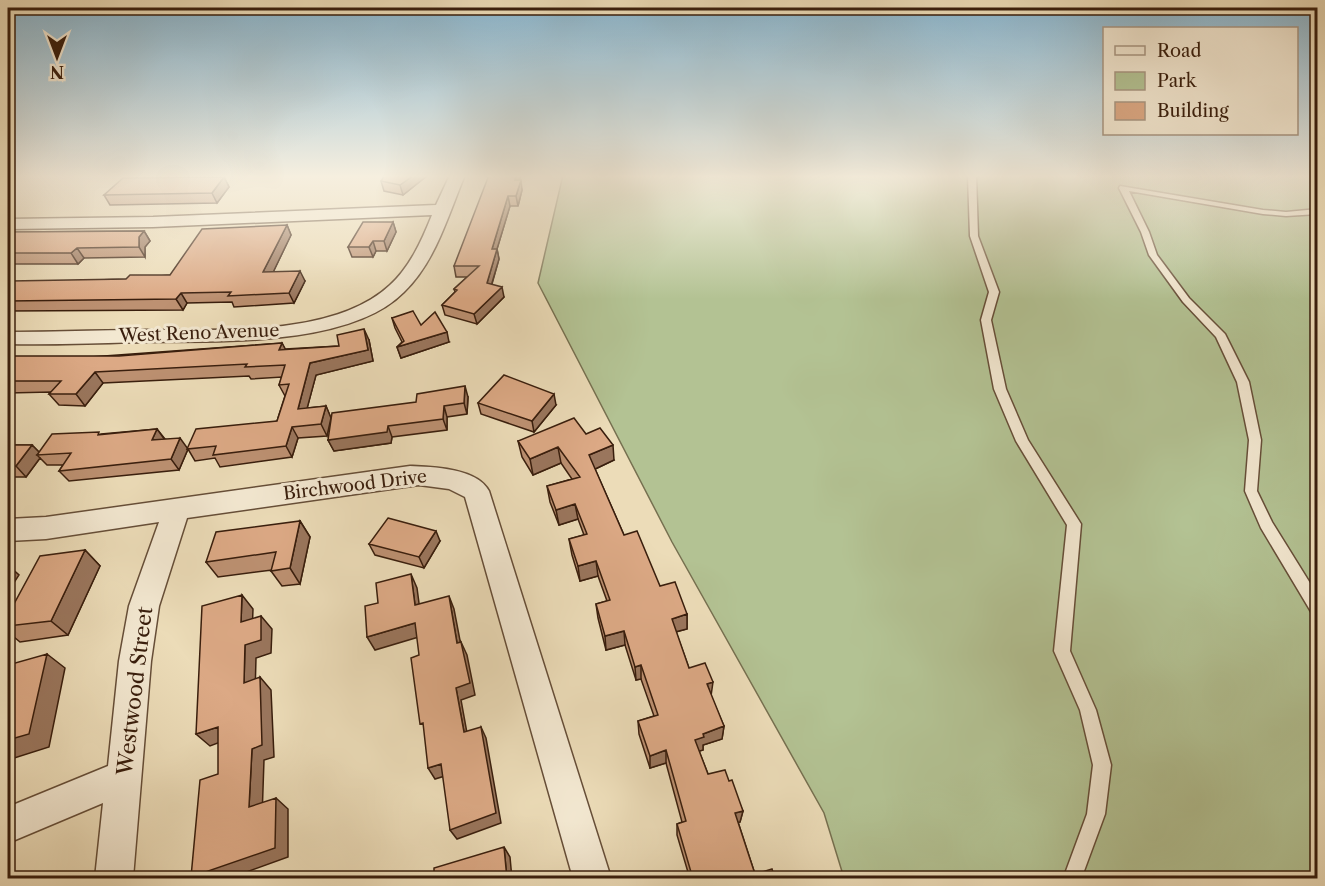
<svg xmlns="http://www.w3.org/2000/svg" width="1325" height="886" viewBox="0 0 1325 886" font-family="'Libre Caslon Text',serif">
  <rect width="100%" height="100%" fill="#ecdcb8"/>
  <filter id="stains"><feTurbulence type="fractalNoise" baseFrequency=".00333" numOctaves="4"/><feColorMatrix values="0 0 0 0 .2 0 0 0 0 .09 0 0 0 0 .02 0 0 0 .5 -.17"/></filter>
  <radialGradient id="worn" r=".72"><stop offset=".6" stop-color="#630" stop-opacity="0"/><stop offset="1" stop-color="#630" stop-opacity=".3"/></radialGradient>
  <path fill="#b3c293" stroke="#767050" stroke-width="1.5" d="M 563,175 L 1317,175 L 1317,878 L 844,878 L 824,813 L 672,542 L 538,283 Z"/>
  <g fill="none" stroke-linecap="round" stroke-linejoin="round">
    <defs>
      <path id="lane" d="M 968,175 L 976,175 L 978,236 L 999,292 L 991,320 L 1006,389 L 1028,440 L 1081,524 L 1070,651 L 1096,710 L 1111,765 L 1105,814 L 1084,871 L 1085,878 L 1067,878 L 1066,871 L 1087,814 L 1093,765 L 1080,710 L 1054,651 L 1067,525 L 1016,441 L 994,389 L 981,320 L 989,292 L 970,236 Z
        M 1120,186 L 1263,210 L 1286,212 L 1318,209 L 1318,214 L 1286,216 L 1263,214 L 1129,191 L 1149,232 L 1157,255 L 1189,298 L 1225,334 L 1249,382 L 1261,440 L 1257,491 L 1272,522 L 1318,596 L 1318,616 L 1313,615 L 1261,528 L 1245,491 L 1249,440 L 1237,382 L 1216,337 L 1183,302 L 1149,255 L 1141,232 L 1119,188 Z"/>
      <path id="street" d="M 450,175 L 465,175 C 448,215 436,261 404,292 C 350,347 217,341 145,342 C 99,343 53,345 8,344 L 8,332 C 53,332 99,330 144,330 C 217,329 333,338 390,285 C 410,267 422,240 432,215 L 153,227 L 8,229 L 8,219 L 153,217 L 436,205 Z
        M 410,466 C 433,467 477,468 489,491 L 611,878 L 573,878 L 465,497 L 449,489 L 419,485 L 187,518 L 159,606 L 151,661 L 133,878 L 95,878 L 103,803 L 8,843 L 8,807 L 108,766 L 119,661 L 129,606 L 159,522 L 46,539 L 8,541 L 8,519 L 46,517 Z"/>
    </defs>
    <use href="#lane" stroke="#664e38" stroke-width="3"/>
    <use href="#street" stroke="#664e38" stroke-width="3"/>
    <use href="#lane" fill="#f3e8d1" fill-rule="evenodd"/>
    <use href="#street" fill="#f3e8d1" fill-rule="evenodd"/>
  </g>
  <path fill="#bd9172" stroke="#391e0d" stroke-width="1.5" d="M 427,176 L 403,195 L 384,191 L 381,181 Z
    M 224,177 L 229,187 L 217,203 L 110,205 L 104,195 Z
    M 519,180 L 522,190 L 518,206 L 510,206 L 497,249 L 499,259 L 492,284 L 504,297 L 477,324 L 445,315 L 442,305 L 455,292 L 454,289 L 467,277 L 456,277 L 454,266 Z
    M 393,222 L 396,232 L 387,251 L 376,251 L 373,257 L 352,257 L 348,247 Z
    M 287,225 L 291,235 L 273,272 L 305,281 L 294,303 L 234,307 L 232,302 L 187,303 L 183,310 L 8,311 L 8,283 L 126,279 L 170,275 Z
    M 144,231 L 150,241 L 145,247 L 145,257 L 84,258 L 78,264 L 8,264 L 8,232 Z
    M 392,318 L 449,342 L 401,358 L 397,347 L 402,342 L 395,328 Z
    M 369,340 L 373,361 L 316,375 L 307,408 L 326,406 L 331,418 L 327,436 L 298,438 L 292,457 L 220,467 L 215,458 L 195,461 L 188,449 L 179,470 L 69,481 L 59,471 L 63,465 L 47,465 L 40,458 L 26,477 L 8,477 L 8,445 L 32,445 L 39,452 L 101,434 L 157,429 L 165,439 L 188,448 L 277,421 L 285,396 L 279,385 L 282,377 L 251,379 L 249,376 L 103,383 L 85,406 L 59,405 L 49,394 L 51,392 L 8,393 L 8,363 L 282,343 L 285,349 L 339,346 Z
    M 468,397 L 467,414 L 447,417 L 447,430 L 392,437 L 391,443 L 334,451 L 328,440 Z
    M 478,403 L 556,405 L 534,432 L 481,414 Z
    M 586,434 L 614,460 L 595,469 L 624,535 L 660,586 L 687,614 L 687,629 L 676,632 L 689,668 L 711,696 L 724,726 L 722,739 L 703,745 L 703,750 L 699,751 L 708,774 L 729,781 L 743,811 L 740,822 L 738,822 L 755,874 L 775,879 L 690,879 L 677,835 L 677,824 L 682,822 L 666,763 L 650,768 L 639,734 L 638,721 L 654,716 L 641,679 L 636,680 L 625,645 L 606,650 L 598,618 L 596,604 L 607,601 L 598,576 L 580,581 L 572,555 L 569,539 L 584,535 L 578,519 L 559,525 L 550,502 L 547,486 L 572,479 L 561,463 L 533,475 L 522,457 L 518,441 Z
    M 300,521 L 310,537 L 300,584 L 282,586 L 271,571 L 272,570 L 218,577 L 206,562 Z
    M 440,541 L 424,568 L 375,555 L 369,544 Z
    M 85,550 L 100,566 L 68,635 L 20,642 L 8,632 L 8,615 Z"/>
  <path fill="#9a765d" stroke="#391e0d" stroke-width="1.5" d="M 414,175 L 428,175 L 403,195 L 400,185 Z
    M 516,175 L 521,175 L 516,190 L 515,180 Z
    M 224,177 L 229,187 L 217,203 L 212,193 Z
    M 8,180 L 13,188 L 8,192 Z
    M 521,180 L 522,190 L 518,206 L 516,196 Z
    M 508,196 L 510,206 L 494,259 L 492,249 Z
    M 393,222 L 396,232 L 387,251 L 384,241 Z
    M 287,225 L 291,235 L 268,283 L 263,272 Z
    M 144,231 L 150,241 L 145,247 L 145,257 L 139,247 L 139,237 Z
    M 373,241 L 376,251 L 373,257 L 369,247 Z
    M 77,248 L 84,258 L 78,264 L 71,253 Z
    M 497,249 L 499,259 L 489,293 L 487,283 Z
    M 300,271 L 305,281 L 294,303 L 289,293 Z
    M 502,287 L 504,297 L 477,324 L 474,314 Z
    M 181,293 L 187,303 L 183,310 L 176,299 Z
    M 364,329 L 369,340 L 373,361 L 316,375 L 304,420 L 298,409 L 310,363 L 368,350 Z
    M 447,332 L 449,342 L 401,358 L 397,347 Z
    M 282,343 L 288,354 L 279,350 Z
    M 95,372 L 103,383 L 85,406 L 76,394 Z
    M 465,386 L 468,397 L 467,414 L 464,403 Z
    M 554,394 L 556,405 L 534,432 L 532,421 Z
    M 326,406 L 331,418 L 327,436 L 321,424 Z
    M 444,406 L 447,417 L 447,430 L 443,419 Z
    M 388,426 L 392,437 L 391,443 L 334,451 L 328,440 Z
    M 292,427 L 298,438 L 292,457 L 286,446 Z
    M 157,429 L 165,440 L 152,440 Z
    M 180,438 L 188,449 L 179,470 L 171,459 Z
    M 32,445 L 41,454 L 37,455 L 40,458 L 26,477 L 16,466 Z
    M 613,445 L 614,460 L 591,471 L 589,455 Z
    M 558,447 L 561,463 L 533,475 L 530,459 Z
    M 575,504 L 578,519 L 559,525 L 556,510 Z
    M 300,521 L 310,537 L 300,584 L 290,568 Z
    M 436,531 L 440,541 L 424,568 L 419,557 Z
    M 85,550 L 100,566 L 68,635 L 51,621 Z
    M 596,561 L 598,576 L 580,581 L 578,566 Z
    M 8,565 L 19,575 L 8,592 Z
    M 411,574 L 417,588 L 421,618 L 415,605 Z
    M 242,595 L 253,609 L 252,635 L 241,622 Z
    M 449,596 L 454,609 L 463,656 L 457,643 Z
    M 687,614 L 687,629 L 671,633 L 672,619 Z
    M 261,616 L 272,629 L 271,653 L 256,658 L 255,695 L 244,683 L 245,645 Z
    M 415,623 L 422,636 L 375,650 L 367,637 Z
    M 624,631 L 625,645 L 606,650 L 605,636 Z
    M 461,642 L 467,655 L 475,695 L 461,700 L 469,744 L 464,732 L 456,688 Z
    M 47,654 L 65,668 L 49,747 L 8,760 L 8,740 Z
    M 641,665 L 641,679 L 636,680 L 635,667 Z
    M 260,677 L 271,690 L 274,757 L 264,760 L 262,818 L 249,807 L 252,749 Z
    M 713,682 L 711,696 L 707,684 Z
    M 724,726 L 722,739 L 703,745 L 703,750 L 694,753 L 695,740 L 703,734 Z
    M 218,727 L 231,738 L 210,746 L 196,734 Z
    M 481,727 L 486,738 L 501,823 L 457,839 L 450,830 Z
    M 666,750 L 666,763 L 650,768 L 650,756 Z
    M 441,764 L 448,775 L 435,779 L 428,768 Z
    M 276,798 L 288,809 L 288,857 L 227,879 L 194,879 L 191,877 Z
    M 743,811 L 740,822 L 732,824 L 735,813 Z
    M 504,847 L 510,857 L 512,879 L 507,879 Z"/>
  <path fill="#dca985" stroke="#391e0d" stroke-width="1.5" d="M 385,175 L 414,175 L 400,185 L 381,181 Z
    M 489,175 L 516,175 L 515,180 L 521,180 L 516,196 L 508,196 L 492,249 L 497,249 L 487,283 L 502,287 L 474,314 L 442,305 L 457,290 L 454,289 L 479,266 L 454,266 Z
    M 224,177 L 212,193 L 104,195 L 123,178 Z
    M 363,222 L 393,222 L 384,241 L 373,241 L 369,247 L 348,247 Z
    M 287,225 L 263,272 L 300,271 L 289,293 L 228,296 L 231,292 L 181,293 L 176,299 L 8,301 L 8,283 L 10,281 L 126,279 L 130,275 L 170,275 L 202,229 Z
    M 144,231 L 139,237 L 139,247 L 77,248 L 71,253 L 8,253 L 8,232 Z
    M 413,311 L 421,325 L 435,312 L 447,332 L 397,347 L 404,341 L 392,318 Z
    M 364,329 L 368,350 L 310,363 L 298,409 L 326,406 L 321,424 L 292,427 L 286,446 L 213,455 L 216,446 L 187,449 L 196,429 L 277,421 L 289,384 L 279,385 L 285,365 L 245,367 L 247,364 L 95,372 L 76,394 L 49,394 L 61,381 L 8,381 L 8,363 L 15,356 L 119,356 L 282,343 L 279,350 L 339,346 L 337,335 Z
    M 504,375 L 554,394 L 532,421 L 478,403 Z
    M 465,386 L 464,403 L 444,406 L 443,419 L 388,426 L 387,432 L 328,440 L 332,413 L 416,402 L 417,394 Z
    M 574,418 L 586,434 L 600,428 L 613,445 L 589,455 L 624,535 L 637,531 L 660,586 L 675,582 L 687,614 L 672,619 L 689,668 L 705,663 L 713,682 L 707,684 L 724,726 L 703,734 L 704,737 L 695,740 L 708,774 L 725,770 L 729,781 L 732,780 L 743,811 L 735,813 L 755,874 L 772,869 L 775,879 L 693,879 L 677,824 L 686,821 L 666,750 L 650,756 L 638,721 L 658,715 L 641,665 L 635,667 L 624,631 L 605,636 L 596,604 L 610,600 L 596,561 L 578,566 L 569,539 L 587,534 L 575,504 L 556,510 L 547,486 L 580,477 L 558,447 L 530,459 L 518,441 Z
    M 157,429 L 152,440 L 180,438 L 171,459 L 59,471 L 71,453 L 37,455 L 52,434 L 99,432 L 98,435 Z
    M 8,445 L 32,445 L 16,466 L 8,466 Z
    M 388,518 L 436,531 L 419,557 L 369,544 Z
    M 300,521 L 290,568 L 271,571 L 276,552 L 206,562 L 216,532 Z
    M 85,550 L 51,621 L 8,626 L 8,615 L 40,556 Z
    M 411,574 L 415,605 L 449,596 L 457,643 L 461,642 L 470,683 L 456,688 L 464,732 L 481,727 L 496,813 L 450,830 L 441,764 L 428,768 L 423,723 L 420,724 L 411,658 L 419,655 L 415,623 L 367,637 L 365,606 L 378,603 L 376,583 Z
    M 242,595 L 241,622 L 261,616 L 261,640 L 245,645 L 244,683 L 260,677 L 262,745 L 252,749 L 249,807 L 276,798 L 275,848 L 191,877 L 200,780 L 218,774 L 218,727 L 196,734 L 202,606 Z
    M 47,654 L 29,734 L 8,740 L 8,665 Z
    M 504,847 L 507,879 L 434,879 L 434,868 Z"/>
  <linearGradient id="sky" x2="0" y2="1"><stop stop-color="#88b7d2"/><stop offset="0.59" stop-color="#f6efdf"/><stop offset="1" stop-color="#f6efdf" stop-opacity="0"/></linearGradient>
  <rect width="1325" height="299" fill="url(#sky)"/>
  <g text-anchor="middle" stroke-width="6" stroke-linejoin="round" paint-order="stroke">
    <g font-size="18" fill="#391e0d" stroke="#f3e8d1">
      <text transform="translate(199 333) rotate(-2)" y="6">West Reno Avenue</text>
      <text transform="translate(355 485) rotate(-7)" y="6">Birchwood Drive</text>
    </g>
    <g font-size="21" fill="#391e0d" stroke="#f3e8d1">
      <text transform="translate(135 691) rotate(-83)" y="7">Westwood Street</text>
    </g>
  </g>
  <rect width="1325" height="886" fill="none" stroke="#ecdcb8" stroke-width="30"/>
  <rect x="9" y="9" width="1307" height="868" fill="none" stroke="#391e0d" stroke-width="3"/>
  <rect x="15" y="15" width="1295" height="856" fill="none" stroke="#391e0d" stroke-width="1.5"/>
  <rect x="1103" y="27" width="195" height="108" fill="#f3e8d1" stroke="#a99783" stroke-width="1.5"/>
  <rect x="1115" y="46" width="30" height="9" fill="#f3e8d1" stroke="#a99783" stroke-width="1.5"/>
  <text x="1157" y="57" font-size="18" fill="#391e0d">Road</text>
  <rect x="1115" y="72" width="30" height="18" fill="#b3c293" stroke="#a99783" stroke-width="1.5"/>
  <text x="1157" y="87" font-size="18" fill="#391e0d">Park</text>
  <rect x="1115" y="102" width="30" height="18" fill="#dca985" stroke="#a99783" stroke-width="1.5"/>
  <text x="1157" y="117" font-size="18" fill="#391e0d">Building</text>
  <g transform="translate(57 57) rotate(180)" stroke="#f3e8d1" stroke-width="4.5" paint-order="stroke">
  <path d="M0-4.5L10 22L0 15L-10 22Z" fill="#391e0d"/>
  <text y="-9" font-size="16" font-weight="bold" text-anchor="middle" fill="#391e0d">N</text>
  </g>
  <rect width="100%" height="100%" filter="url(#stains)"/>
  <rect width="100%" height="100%" fill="url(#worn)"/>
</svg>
